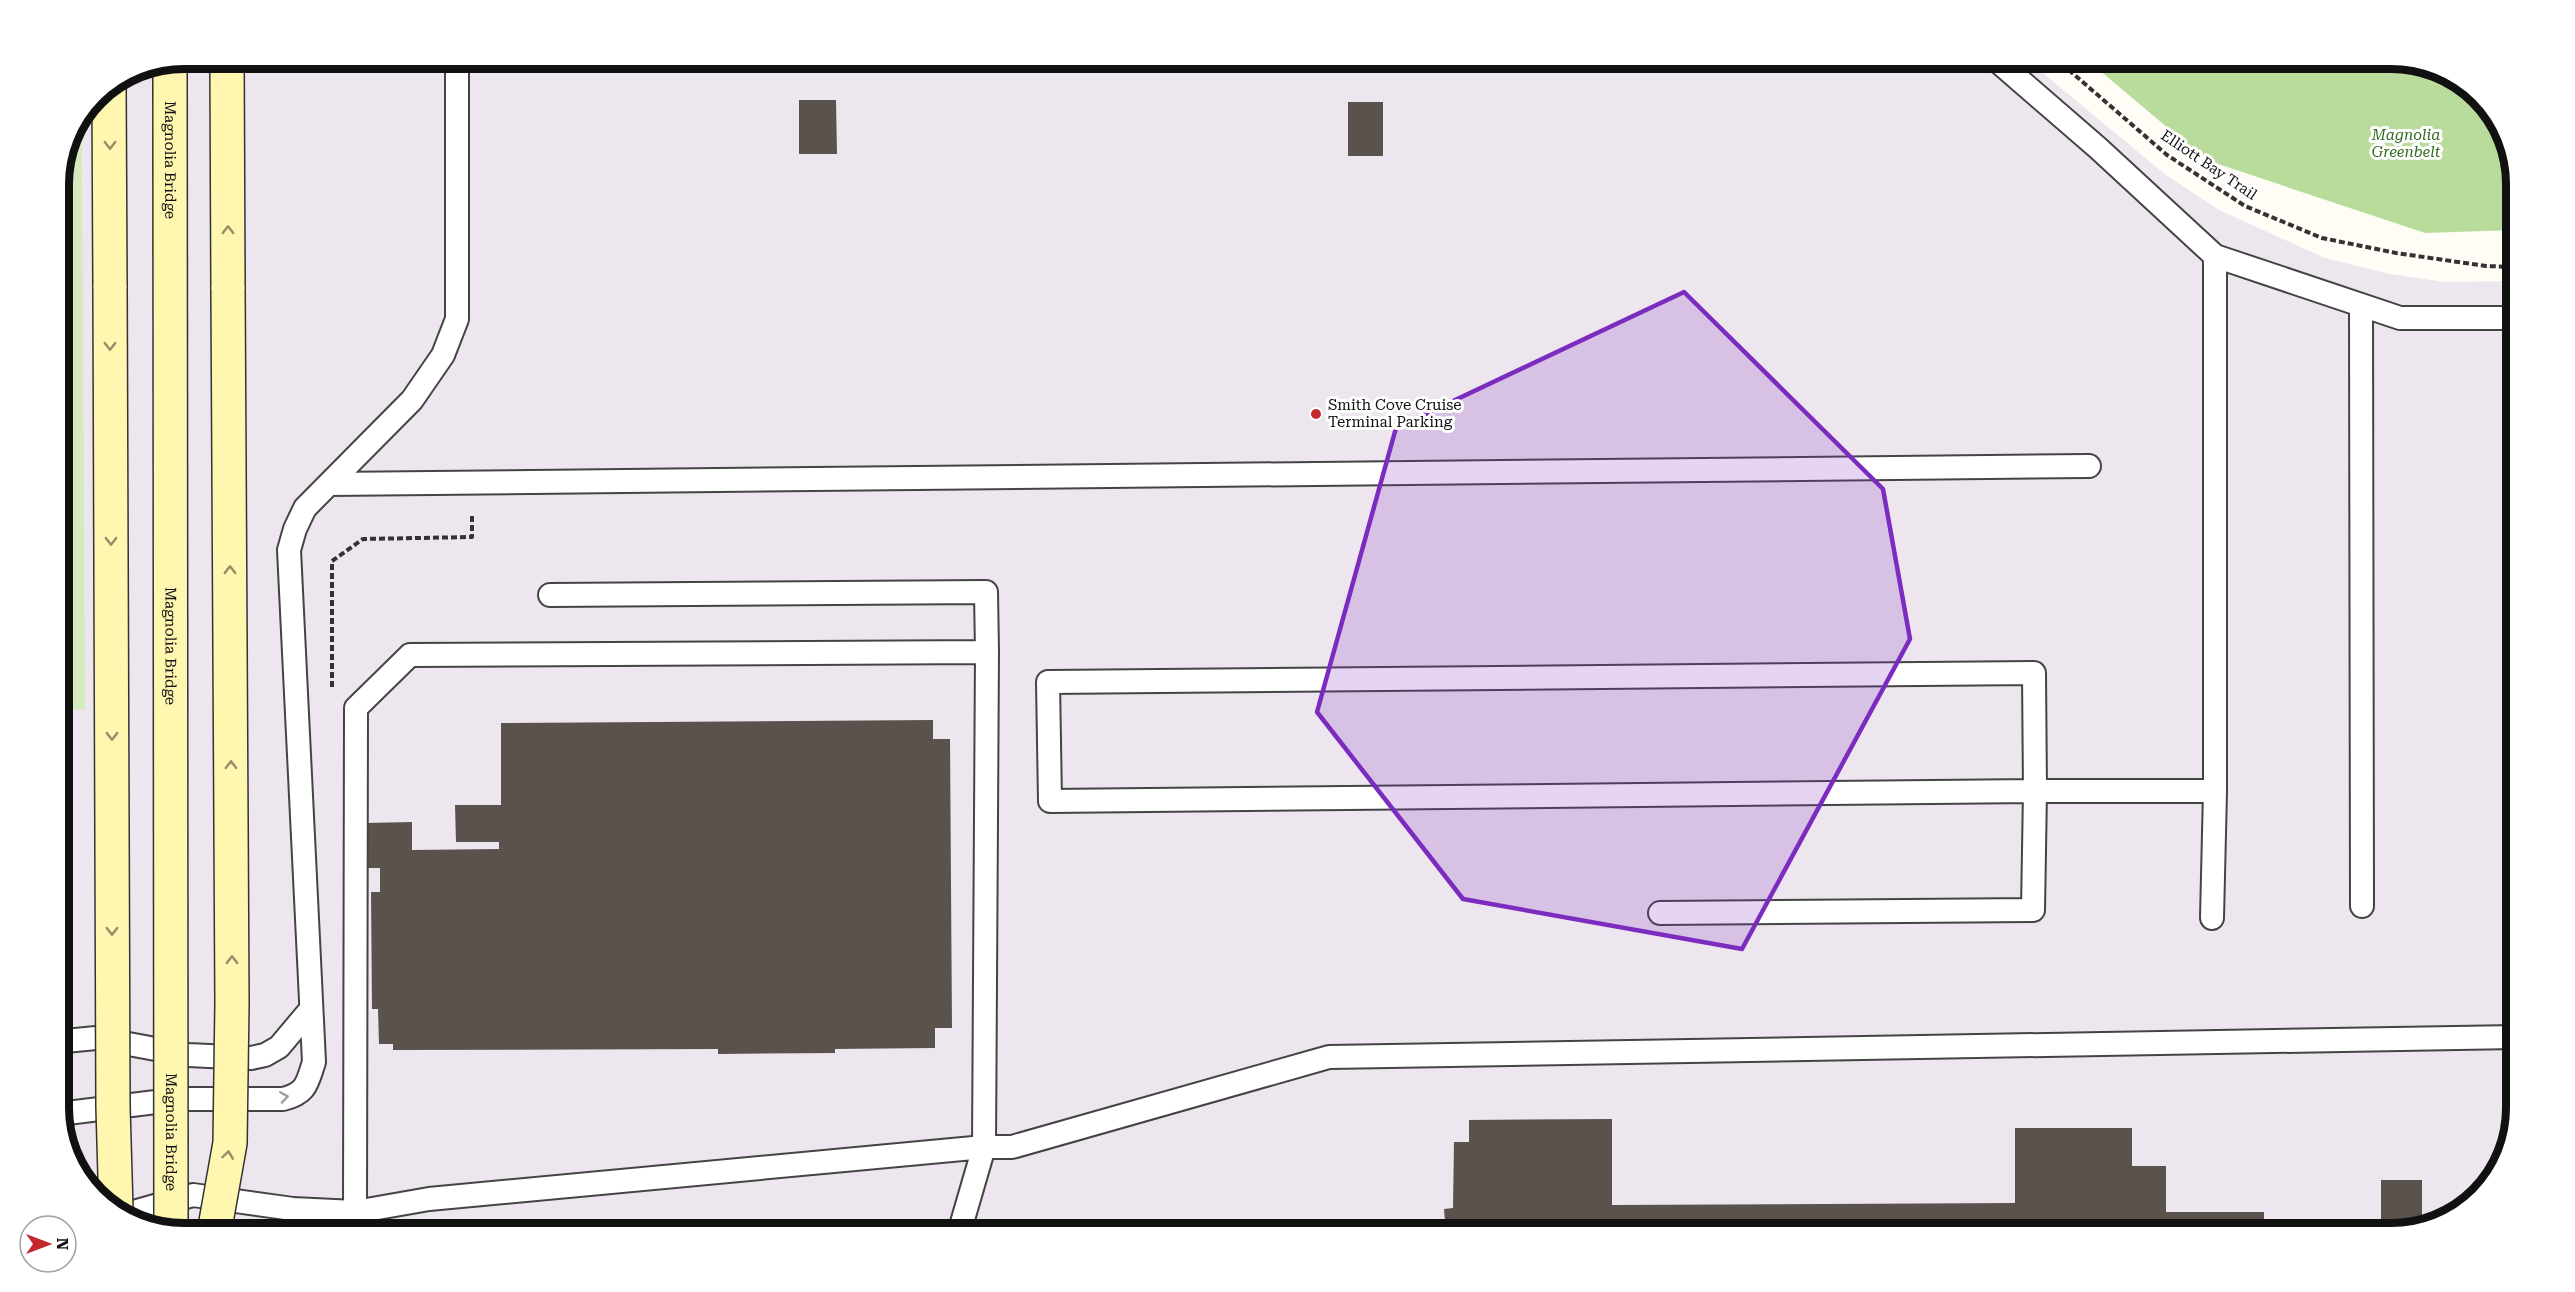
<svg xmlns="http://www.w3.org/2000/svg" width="2575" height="1292" viewBox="0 0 2575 1292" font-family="'Roboto Serif',serif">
  <rect width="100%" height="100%" fill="#fffdf5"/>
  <path fill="#eee6ef" d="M 184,59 L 2026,59 L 2166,175 L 2219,210 L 2325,258 L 2390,274 L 2445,282 L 2516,281 L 2516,1108 L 2504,1163 L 2460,1212 L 2391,1233 L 184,1233 L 129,1221 L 80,1178 L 59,1116 L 59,710 L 84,709 L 82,115 L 96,95 L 137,68 Z"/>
  <path fill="#d5ebbd" d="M 82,115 L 85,709 L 59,710 L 59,177 L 68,136 Z"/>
  <path fill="#b9dc9c" d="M 2391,59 L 2446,71 L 2495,114 L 2516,177 L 2516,230 L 2425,233 L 2206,160 L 2086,59 Z"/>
  <path fill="#5a524d" d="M 799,100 L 836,100 L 837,154 L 799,154 Z
    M 1348,102 L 1383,102 L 1383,156 L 1348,156 Z
    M 933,720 L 933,739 L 950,739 L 952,1028 L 935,1028 L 935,1048 L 835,1049 L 835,1053 L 718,1054 L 718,1049 L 393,1050 L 393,1044 L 379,1044 L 378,1009 L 372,1009 L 371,892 L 380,892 L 380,868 L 367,868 L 366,823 L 412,822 L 412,850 L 499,849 L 499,842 L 456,842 L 455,805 L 501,805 L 501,723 Z
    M 1612,1119 L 1612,1205 L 2015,1203 L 2015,1128 L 2132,1128 L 2132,1166 L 2166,1166 L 2166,1212 L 2264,1212 L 2264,1219 L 2381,1219 L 2381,1180 L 2422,1180 L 2422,1218 L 2439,1219 L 2391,1233 L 1446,1233 L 1444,1209 L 1453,1208 L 1454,1142 L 1469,1142 L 1469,1120 Z"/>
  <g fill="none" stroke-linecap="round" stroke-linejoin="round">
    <defs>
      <path id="lane" d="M 1994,58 L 2098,148 L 2215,256 L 2400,318 L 2516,318
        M 2361,305 L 2362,906
        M 329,484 L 2089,466
        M 550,595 L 986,592 L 987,652
        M 2034,673 L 2035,791 L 1050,801 L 1048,682 Z
        M 1660,913 L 2033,910 L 2035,791 L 2215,791
        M 2212,918 L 2215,791 L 2215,256
        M 59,1044 L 65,1041 L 96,1038 L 188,1055 L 251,1058 L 265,1055 L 279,1047 L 311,1009
        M 59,1114 L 180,1099 L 283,1099 C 307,1093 307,1083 314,1062 L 289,550 L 295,529 L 305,508 L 412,400 L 443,355 L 457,319 L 457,58
        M 355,1212 L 356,708 L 410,655 L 987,652 L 984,1147 L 959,1233
        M 123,1215 L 193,1195 L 293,1209 L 355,1212 L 429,1199 L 984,1147 L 1012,1147 L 1329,1057 L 2516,1037"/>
      <path id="secondary" d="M 227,58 L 228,289
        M 109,86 L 110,288"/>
    </defs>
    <use href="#lane" stroke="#444" stroke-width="26"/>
    <use href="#secondary" stroke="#333" stroke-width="36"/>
    <path stroke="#333" stroke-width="4" stroke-dasharray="6 3" stroke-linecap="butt" d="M 2055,58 L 2167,155 L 2245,206 L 2322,238 L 2396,253 L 2486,266 L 2516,267
      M 332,687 L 332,561 L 363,539 L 472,537 L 472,513"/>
    <use href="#lane" stroke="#fff" stroke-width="22"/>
    <use href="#secondary" stroke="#fff6b0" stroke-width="33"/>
    <defs>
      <g id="secondary-bridge">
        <path id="s1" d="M 170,61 L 171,1230"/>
        <path d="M 110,288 L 113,1107 L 116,1210"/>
        <path d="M 214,1233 L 230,1143 L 232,1003 L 228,289"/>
      </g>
    </defs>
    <use href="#secondary-bridge" stroke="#333" stroke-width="36" stroke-linecap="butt"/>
    <use href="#secondary-bridge" stroke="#fff6b0" stroke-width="33"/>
  </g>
  <defs><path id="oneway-chevron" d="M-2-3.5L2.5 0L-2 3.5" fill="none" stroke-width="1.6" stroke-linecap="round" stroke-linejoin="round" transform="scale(1.5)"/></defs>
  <g stroke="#948f68">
    <use href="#oneway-chevron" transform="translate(110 145) rotate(90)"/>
    <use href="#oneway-chevron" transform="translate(228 230) rotate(-90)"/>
    <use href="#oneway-chevron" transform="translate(110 346) rotate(90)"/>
    <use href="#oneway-chevron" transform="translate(111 541) rotate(90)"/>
    <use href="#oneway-chevron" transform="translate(230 570) rotate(-90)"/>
    <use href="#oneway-chevron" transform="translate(112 736) rotate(90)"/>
    <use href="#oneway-chevron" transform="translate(231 765) rotate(-90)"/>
    <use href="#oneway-chevron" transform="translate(112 931) rotate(90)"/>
    <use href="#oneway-chevron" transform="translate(232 960) rotate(-90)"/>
    <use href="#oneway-chevron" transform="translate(228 1155) rotate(-82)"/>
  </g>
  <use stroke="#a0a0a0" href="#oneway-chevron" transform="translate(284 1097) rotate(-9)"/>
  <path fill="#7b2cbf" fill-opacity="0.2" stroke="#7b2cbf" stroke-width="4.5" stroke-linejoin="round" d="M 1684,292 L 1883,489 L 1910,639 L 1742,949 L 1463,899 L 1317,712 L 1396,428 Z"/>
  <circle fill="#c4262e" stroke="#fff" stroke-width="2" cx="1316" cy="414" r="6"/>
  <g text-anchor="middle" stroke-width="6" stroke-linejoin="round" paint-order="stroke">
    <g font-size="15" font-style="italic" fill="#2f6b1f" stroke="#fff">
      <text x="2406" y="140">Magnolia<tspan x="2406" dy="17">Greenbelt</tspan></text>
    </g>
    <g font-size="15" fill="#111" stroke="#fff">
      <text dy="5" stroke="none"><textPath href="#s1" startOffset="99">Magnolia Bridge</textPath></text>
      <text transform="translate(2209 165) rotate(34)" y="5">Elliott Bay Trail</text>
      <text dy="5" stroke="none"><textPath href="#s1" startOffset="585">Magnolia Bridge</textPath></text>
      <text dy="5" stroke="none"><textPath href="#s1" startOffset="1071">Magnolia Bridge</textPath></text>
    </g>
    <g font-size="15" fill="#111" stroke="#fff" text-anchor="start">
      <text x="1328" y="410">Smith Cove Cruise<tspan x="1328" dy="17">Terminal Parking</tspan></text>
    </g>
  </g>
  <path d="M0 0H2575V1292H0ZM184 69H2391A115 115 0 0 1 2506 184V1108A115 115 0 0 1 2391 1223H184A115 115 0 0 1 69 1108V184A115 115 0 0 1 184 69Z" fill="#fff" fill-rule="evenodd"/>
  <path fill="none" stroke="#111" stroke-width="8" d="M184 69H2391A115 115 0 0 1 2506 184V1108A115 115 0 0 1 2391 1223H184A115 115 0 0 1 69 1108V184A115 115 0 0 1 184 69Z"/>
  <g transform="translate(48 1244) rotate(90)"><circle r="28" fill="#ffffff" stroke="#a0a0a0" stroke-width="1.5"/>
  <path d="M0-4.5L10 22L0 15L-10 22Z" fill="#c4262e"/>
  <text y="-9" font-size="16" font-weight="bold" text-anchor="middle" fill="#111111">N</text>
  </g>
</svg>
